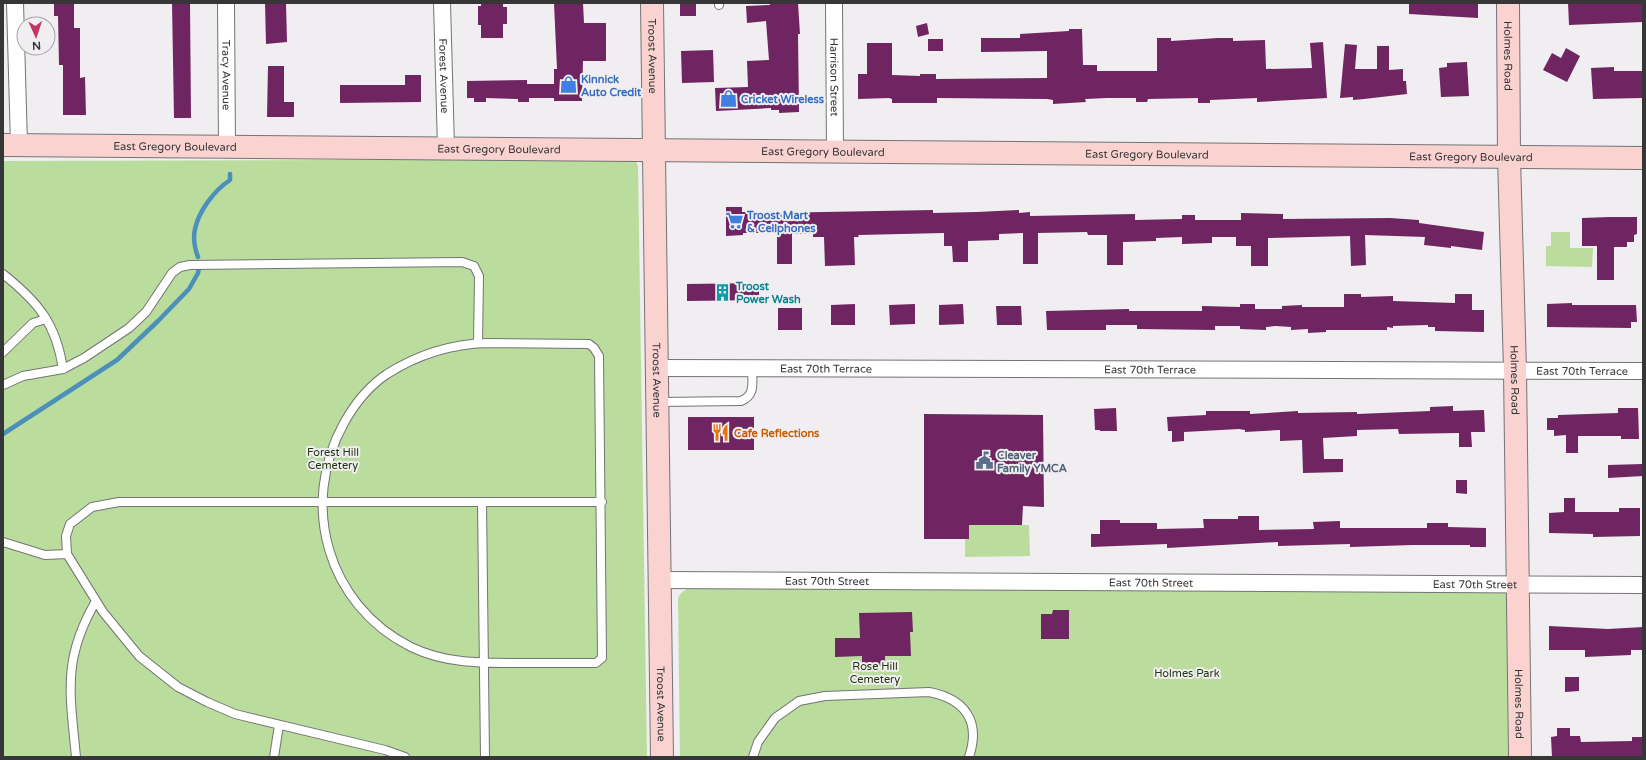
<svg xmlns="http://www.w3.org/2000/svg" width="1646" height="760" viewBox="0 0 1646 760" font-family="'Varela Round',sans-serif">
  <rect width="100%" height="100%" fill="#f0eef0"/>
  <path fill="#badd9d" d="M 632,159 L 636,161 L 638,166 L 647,757 L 3,757 L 3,161 Z
    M 1551,232 L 1570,232 L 1570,248 L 1593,248 L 1592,267 L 1546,266 L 1546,246 L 1551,246 Z
    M 969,525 L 1029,525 L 1030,556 L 965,557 L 965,539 L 969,538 Z
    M 1071,588 L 1507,592 L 1508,757 L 680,757 L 678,598 L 681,593 L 687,589 Z"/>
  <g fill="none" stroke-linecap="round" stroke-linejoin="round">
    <path stroke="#4b90bb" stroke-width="4.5" d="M 198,257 C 195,249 193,238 195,229 C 199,210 215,190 230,180 L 230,174
      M 3,434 L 117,360 L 158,321 L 189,289 L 198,273 L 199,268"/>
  </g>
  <path fill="#6f2561" d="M 54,3 L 74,3 L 74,28 L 80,28 L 80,78 L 85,77 L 86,115 L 63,115 L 63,65 L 59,65 L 58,16 L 54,16 Z
    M 172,3 L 190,3 L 191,118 L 174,118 Z
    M 265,3 L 286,3 L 287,42 L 266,44 Z
    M 481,3 L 503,3 L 503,7 L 507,7 L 507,24 L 503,24 L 503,38 L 481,38 L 481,25 L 478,25 L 478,6 L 481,6 Z
    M 554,3 L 583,3 L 584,23 L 606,23 L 606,61 L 583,61 L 582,101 L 554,101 L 554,98 L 529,98 L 529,102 L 518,102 L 518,99 L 486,98 L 486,102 L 474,102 L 474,98 L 467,98 L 467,81 L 527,80 L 527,84 L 554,84 L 554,69 L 557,69 Z
    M 680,3 L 696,3 L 696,16 L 680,16 Z
    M 770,3 L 798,3 L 800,34 L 798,34 L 799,112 L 779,113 L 779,110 L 771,110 L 771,108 L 716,111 L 715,88 L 748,87 L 747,61 L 769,60 L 766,21 L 747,23 L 746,6 L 770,5 Z
    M 1409,3 L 1478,3 L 1478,18 L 1409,14 Z
    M 1568,3 L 1643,3 L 1643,22 L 1569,25 Z
    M 927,23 L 929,34 L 918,37 L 916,26 Z
    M 1069,29 L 1082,29 L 1083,65 L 1097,65 L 1097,71 L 1157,71 L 1157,38 L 1171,38 L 1171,41 L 1218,38 L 1233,38 L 1233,41 L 1265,40 L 1266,69 L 1312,68 L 1310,43 L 1323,42 L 1327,98 L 1257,102 L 1257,98 L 1210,100 L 1210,103 L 1198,103 L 1198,98 L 1148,99 L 1147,102 L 1136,102 L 1136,98 L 1107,98 L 1085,99 L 1086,102 L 1053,104 L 1053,100 L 1047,99 L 937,98 L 937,103 L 892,103 L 892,99 L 889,98 L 858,99 L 858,74 L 867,74 L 867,43 L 892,43 L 892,75 L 920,76 L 920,74 L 936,74 L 936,79 L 1047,78 L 1047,51 L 981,52 L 981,38 L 1020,38 L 1020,34 L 1069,31 Z
    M 928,39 L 943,39 L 943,51 L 928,51 Z
    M 1345,44 L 1357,45 L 1355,69 L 1377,69 L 1377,46 L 1389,46 L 1389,70 L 1403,69 L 1403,81 L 1406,81 L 1407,94 L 1364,99 L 1353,100 L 1353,97 L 1340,98 Z
    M 1566,48 L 1580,56 L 1567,82 L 1543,70 L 1552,53 L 1561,58 Z
    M 713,50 L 714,82 L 682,83 L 681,51 Z
    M 1467,62 L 1469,96 L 1441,97 L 1439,68 L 1447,67 L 1447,63 Z
    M 268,66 L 284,66 L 284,102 L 294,102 L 294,117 L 267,117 Z
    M 1614,67 L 1614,71 L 1643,71 L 1643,98 L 1593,99 L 1591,68 Z
    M 405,75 L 421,75 L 421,102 L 340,103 L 340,85 L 405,85 Z
    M 726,207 L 742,207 L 742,212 L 769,212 L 769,213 L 933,210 L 933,213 L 977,212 L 1019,210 L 1019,213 L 1030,212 L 1030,216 L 1135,214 L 1135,220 L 1182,219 L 1182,215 L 1195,215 L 1195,220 L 1241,220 L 1241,213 L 1283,214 L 1283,219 L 1390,218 L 1419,220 L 1419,223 L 1484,232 L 1482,250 L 1451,246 L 1451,248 L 1424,245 L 1425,237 L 1365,235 L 1366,265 L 1351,266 L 1350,236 L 1268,238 L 1268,266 L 1251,266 L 1251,246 L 1236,246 L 1236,237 L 1212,237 L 1212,243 L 1182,244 L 1182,237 L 1156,238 L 1156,241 L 1123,242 L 1123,265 L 1107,265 L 1107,235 L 1088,235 L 1087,232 L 1038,233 L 1038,264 L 1023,264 L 1023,233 L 999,234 L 999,240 L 968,241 L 968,262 L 953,262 L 952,246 L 944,246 L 944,233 L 858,235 L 859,237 L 854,237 L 855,265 L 825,266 L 824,237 L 813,237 L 813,234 L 792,234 L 792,264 L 777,264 L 777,233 L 743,233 L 743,235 L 726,236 Z
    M 1610,217 L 1637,217 L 1637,234 L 1634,235 L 1634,242 L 1627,242 L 1627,247 L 1614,247 L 1614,280 L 1597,280 L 1597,246 L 1582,246 L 1582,218 Z
    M 759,283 L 759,300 L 687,301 L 687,284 Z
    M 1344,294 L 1361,294 L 1361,297 L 1393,296 L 1393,301 L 1455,303 L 1455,294 L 1472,294 L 1472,310 L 1484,310 L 1484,332 L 1435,331 L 1435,327 L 1428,327 L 1428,325 L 1393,326 L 1393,328 L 1387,327 L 1387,330 L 1326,330 L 1326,332 L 1308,333 L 1308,329 L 1291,330 L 1291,327 L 1276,326 L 1266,327 L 1266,330 L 1240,329 L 1240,326 L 1215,326 L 1215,330 L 1137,329 L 1137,325 L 1106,325 L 1106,330 L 1047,330 L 1046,311 L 1129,309 L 1129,311 L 1202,311 L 1202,306 L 1240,307 L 1240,304 L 1255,304 L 1255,309 L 1282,309 L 1282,306 L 1302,305 L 1302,307 L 1344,307 Z
    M 1572,303 L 1572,305 L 1636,305 L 1637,322 L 1631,322 L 1631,328 L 1547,327 L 1547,304 Z
    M 855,304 L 855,325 L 831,325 L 831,305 Z
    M 915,304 L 915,324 L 890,325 L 889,305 Z
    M 963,304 L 964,324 L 939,325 L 939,305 Z
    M 996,306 L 1021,306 L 1022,325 L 997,325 Z
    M 778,308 L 802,308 L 802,330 L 778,330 Z
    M 1453,406 L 1453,411 L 1484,410 L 1485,432 L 1471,432 L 1472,447 L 1459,447 L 1459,433 L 1399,434 L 1398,429 L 1357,430 L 1357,436 L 1323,438 L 1324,459 L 1343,459 L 1343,472 L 1303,473 L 1302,440 L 1280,441 L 1280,430 L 1245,432 L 1245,430 L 1239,429 L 1184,432 L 1184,441 L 1172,442 L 1172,431 L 1168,431 L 1167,417 L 1206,415 L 1206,411 L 1250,411 L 1250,414 L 1298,411 L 1298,413 L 1357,412 L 1357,414 L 1430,411 L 1430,407 Z
    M 1116,408 L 1117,431 L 1100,431 L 1100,430 L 1095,430 L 1094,409 Z
    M 1618,408 L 1638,408 L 1639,439 L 1621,439 L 1621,436 L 1578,436 L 1578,453 L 1566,453 L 1566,435 L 1554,436 L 1554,430 L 1547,430 L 1547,418 L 1558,418 L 1558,415 L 1618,413 Z
    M 924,414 L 1043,415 L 1044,507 L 1023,506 L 1022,525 L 969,525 L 969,539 L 924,539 Z
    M 688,417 L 754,417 L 754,450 L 688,450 Z
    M 1643,464 L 1643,476 L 1608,478 L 1608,465 Z
    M 1456,480 L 1467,480 L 1467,494 L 1456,493 Z
    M 1564,498 L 1575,498 L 1575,512 L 1619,512 L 1619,508 L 1640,508 L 1640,536 L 1593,537 L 1593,534 L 1549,533 L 1549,513 L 1564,512 Z
    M 1238,516 L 1259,516 L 1259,530 L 1314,529 L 1313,522 L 1340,521 L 1340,528 L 1427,528 L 1427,523 L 1448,523 L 1448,527 L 1486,528 L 1486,547 L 1470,547 L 1470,545 L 1413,545 L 1350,547 L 1350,544 L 1278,546 L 1278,542 L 1167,548 L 1167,544 L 1091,547 L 1091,534 L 1100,534 L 1100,520 L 1120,520 L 1120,523 L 1157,523 L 1157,529 L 1204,528 L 1203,519 L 1238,519 Z
    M 1053,610 L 1069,610 L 1069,639 L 1041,639 L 1041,614 L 1052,614 Z
    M 912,612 L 913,632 L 910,632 L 911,656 L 885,656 L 885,666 L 862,667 L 862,656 L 835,657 L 835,638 L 860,638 L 859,613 Z
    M 1549,626 L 1608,629 L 1643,627 L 1643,650 L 1631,650 L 1631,655 L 1585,657 L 1585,650 L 1549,650 Z
    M 1565,677 L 1579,677 L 1579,691 L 1565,692 Z
    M 1557,728 L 1570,728 L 1570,736 L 1580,736 L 1581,742 L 1632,741 L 1632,737 L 1643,737 L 1643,756 L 1552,757 L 1551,737 L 1557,736 Z"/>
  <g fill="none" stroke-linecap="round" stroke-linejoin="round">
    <defs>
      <path id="lane" d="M 719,3 L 719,5
        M 3,274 C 38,302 56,323 63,369
        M 487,343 L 589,344 L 594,348 L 599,356 L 602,658 L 596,663 C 571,663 546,663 521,663 C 483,663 446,664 411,647 C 327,605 299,504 344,423 C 354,405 369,386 387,374 C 417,355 451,344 487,343 Z
        M 3,352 L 33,323 L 46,319
        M 3,385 L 23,376 L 63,369 L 84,358 L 129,328 L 146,312 L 172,273 L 180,267 L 190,265 L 462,262 L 474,266 L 479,276 L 478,343
        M 658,402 L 741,401 C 756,395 752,382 752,368
        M 482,502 L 485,757
        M 3,542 L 45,555 L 67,554
        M 76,757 C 70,693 62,659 96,601
        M 274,757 L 279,725
        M 405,757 L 385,750 L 235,714 L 207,702 L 178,687 L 139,656 L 103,612 L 67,554 L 66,536 L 70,524 L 92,507 L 119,502 L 602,502
        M 753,757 L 758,742 L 775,718 L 799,701 L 825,696 L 929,692 C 965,699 981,721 969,757"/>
      <g id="street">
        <path d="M 15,3 L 19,145"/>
        <path id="s1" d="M 226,3 L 227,147"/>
        <path id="s2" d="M 442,3 L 446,148"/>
        <path id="s3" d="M 834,3 L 835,152"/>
        <path id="s4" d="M 657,368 L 1643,371"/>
        <path id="s5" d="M 659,580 L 1643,585"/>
      </g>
      <g id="secondary">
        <path id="s6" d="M 652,3 L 662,757"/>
        <path id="s7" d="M 1508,3 L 1509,157 L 1515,370 L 1520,757"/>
        <path id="s8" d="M 3,145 L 1643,158"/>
      </g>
    </defs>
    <use href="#lane" stroke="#757375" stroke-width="10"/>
    <use href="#street" stroke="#757375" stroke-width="18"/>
    <use href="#secondary" stroke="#757375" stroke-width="24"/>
    <use href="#lane" stroke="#fff" stroke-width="8"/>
    <use href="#street" stroke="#fff" stroke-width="16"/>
    <use href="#secondary" stroke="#fad3d0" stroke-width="22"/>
  </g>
  <defs>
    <symbol id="shop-bare" viewBox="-9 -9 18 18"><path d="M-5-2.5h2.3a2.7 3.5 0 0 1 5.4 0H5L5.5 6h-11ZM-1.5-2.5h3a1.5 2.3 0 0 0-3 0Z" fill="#3f7fe0" stroke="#f0eef0" stroke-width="2.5" paint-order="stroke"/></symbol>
    <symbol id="supermarket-bare" viewBox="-9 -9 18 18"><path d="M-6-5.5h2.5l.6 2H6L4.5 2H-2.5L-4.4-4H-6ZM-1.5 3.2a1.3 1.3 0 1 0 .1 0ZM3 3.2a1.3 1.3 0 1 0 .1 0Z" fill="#3f7fe0" stroke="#f0eef0" stroke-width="2.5" paint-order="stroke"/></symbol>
    <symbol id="building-bare" viewBox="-9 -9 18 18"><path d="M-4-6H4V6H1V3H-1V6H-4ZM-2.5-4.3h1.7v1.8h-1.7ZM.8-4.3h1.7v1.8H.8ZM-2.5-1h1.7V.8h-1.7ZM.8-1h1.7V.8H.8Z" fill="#0f9aa8" stroke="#f0eef0" stroke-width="2.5" paint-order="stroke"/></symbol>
    <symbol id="restaurant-bare" viewBox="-9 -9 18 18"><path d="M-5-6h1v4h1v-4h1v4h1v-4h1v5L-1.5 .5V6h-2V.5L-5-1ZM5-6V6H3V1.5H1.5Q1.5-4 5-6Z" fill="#e8710a" stroke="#f0eef0" stroke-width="2.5" paint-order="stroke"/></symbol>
    <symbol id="civic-bare" viewBox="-9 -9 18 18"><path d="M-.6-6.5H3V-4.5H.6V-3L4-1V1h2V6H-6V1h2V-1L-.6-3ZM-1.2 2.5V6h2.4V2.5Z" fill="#5c6f8a" stroke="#f0eef0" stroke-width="2.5" paint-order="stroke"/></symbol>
  </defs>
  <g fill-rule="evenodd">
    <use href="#shop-bare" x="556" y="72" width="25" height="25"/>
    <use href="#shop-bare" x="716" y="86" width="25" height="25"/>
    <use href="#supermarket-bare" x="722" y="208" width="25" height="25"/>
    <use href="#building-bare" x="710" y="280" width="25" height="25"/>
    <use href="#restaurant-bare" x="708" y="420" width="25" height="25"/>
    <use href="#civic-bare" x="972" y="448" width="25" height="25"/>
  </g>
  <g text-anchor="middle" stroke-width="4" stroke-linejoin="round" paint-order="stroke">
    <g font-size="11" fill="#363637" stroke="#f0eef0">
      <text dy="4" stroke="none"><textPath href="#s6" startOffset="53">Troost Avenue</textPath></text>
      <text dy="4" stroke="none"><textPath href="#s7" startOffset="53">Holmes Road</textPath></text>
      <text dy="4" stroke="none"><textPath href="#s1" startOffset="72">Tracy Avenue</textPath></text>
      <text dy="4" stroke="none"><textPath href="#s2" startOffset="73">Forest Avenue</textPath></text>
      <text dy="4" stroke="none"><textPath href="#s3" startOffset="74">Harrison Street</textPath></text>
      <text dy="4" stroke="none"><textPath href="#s8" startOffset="172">East Gregory Boulevard</textPath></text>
      <text dy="4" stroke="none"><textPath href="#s8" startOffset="496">East Gregory Boulevard</textPath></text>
      <text dy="4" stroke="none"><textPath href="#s8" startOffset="820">East Gregory Boulevard</textPath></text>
      <text dy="4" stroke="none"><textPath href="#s8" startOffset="1144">East Gregory Boulevard</textPath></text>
      <text dy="4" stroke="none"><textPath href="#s8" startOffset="1468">East Gregory Boulevard</textPath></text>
      <text dy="4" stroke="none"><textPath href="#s4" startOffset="169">East 70th Terrace</textPath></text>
      <text dy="4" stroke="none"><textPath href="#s4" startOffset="493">East 70th Terrace</textPath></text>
      <text dy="4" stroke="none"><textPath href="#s4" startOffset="925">East 70th Terrace</textPath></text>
      <text dy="4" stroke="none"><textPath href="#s6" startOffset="377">Troost Avenue</textPath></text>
      <text dy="4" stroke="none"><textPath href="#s7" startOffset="377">Holmes Road</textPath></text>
      <text dy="4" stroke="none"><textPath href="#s5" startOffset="168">East 70th Street</textPath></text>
      <text dy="4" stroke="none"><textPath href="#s5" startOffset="492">East 70th Street</textPath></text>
      <text dy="4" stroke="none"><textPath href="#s5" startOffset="816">East 70th Street</textPath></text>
      <text dy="4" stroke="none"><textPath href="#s6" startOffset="701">Troost Avenue</textPath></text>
      <text dy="4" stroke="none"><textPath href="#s7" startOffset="701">Holmes Road</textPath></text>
    </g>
    <g font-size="11" font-weight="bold" fill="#366cbe" stroke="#f0eef0" text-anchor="start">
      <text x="581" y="83">Kinnick<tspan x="581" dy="13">Auto Credit</tspan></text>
      <text x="741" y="103">Cricket Wireless</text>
      <text x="747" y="219">Troost Mart<tspan x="747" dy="13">&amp; Cellphones</tspan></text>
    </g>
    <g font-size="11" font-weight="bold" fill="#0d838f" stroke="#f0eef0" text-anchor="start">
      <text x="736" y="290">Troost<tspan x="736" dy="13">Power Wash</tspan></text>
    </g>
    <g font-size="11" font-weight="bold" fill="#c56008" stroke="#f0eef0" text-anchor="start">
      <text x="734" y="437">Cafe Reflections</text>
    </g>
    <g font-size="11" fill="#233510" stroke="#f0eef0">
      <text x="333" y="456">Forest Hill<tspan x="333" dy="13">Cemetery</tspan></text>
      <text x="875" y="670">Rose Hill<tspan x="875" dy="13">Cemetery</tspan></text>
      <text x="1187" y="677">Holmes Park</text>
    </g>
    <g font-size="11" font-weight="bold" fill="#4e5e75" stroke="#f0eef0" text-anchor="start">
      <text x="997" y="459">Cleaver<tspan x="997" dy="13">Family YMCA</tspan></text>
    </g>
  </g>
  <rect width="1646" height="760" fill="none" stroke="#363637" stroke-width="8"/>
  <g transform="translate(36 36) rotate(177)"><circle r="19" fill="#f0eef0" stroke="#a6a4a6"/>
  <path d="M0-3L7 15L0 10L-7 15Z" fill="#c43764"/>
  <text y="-6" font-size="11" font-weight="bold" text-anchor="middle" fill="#363637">N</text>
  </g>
</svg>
